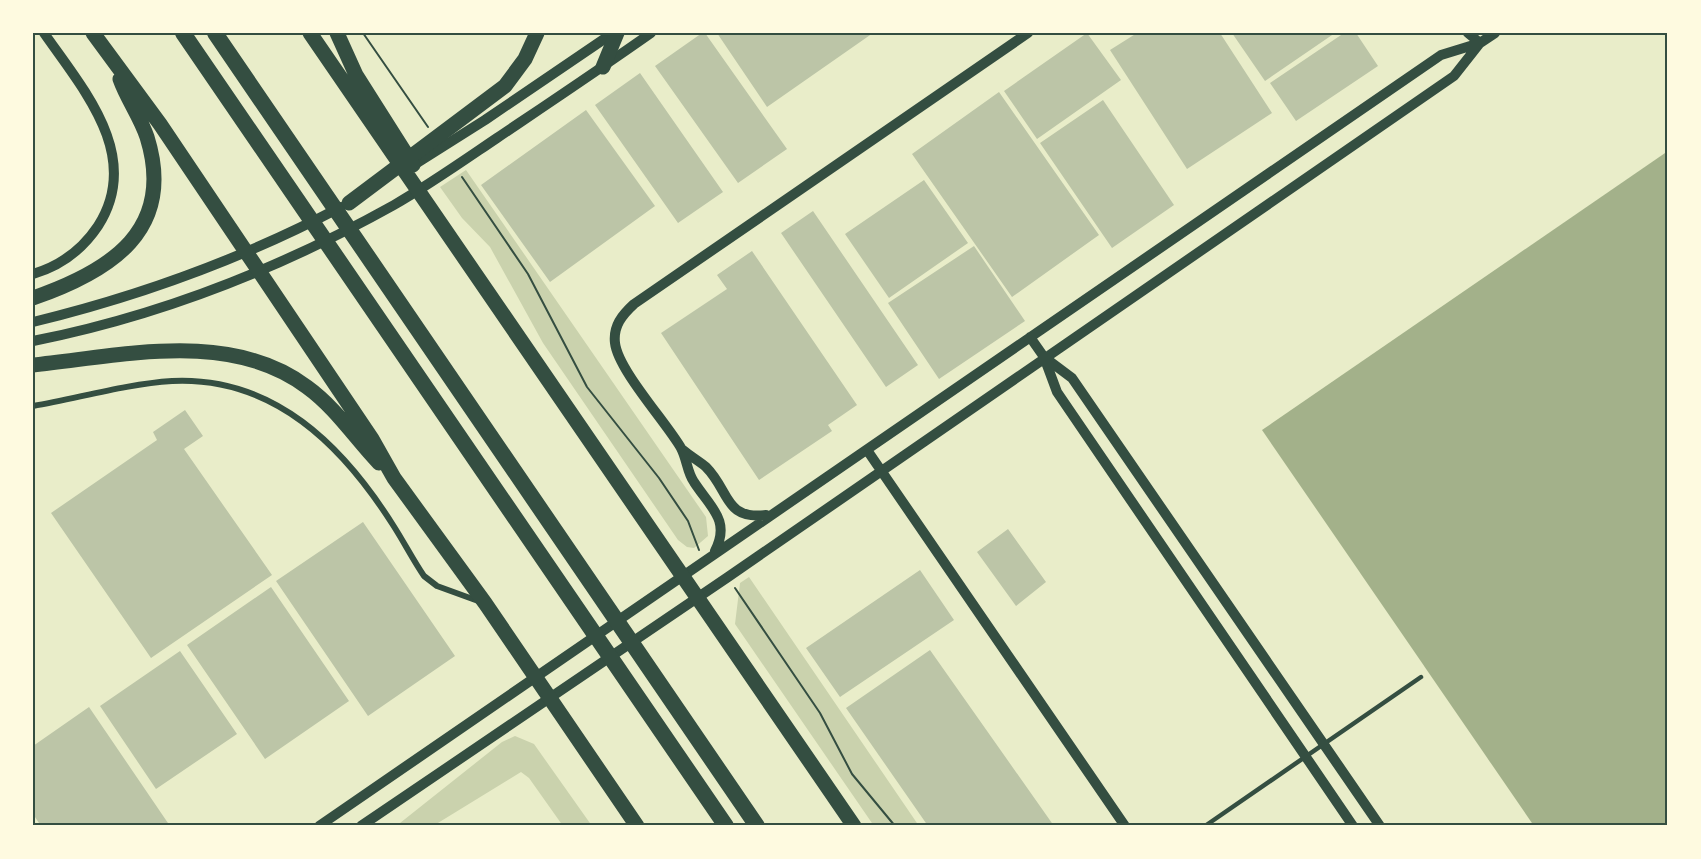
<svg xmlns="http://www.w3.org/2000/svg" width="1701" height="859" viewBox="0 0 1701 859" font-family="Lora,serif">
  <rect width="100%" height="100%" fill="#e9edc9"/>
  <path fill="#cad2ad" d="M 466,170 L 706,517 L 708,536 L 694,548 L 687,547 L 678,540 L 543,343 L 490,247 L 462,218 L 440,187 Z
    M 749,577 L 919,826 L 874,826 L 735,624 L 740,583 Z
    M 515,736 L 534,744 L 592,826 L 563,826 L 529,778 L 521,772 L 433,826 L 402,826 L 400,823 L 502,742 Z"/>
  <path fill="#a3b18a" d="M 1668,151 L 1668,826 L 1534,826 L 1262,430 Z"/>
  <path fill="#bcc5a7" d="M 702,33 L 705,33 L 787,149 L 738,183 L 655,66 Z
    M 717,33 L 873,33 L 767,107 Z
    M 1087,33 L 1121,80 L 1037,139 L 1004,91 Z
    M 1137,33 L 1220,33 L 1272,113 L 1187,169 L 1110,50 Z
    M 1232,33 L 1335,33 L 1265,81 Z
    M 1344,33 L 1356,33 L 1378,66 L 1296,121 L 1270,83 Z
    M 640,73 L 723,192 L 678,223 L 595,105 Z
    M 999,92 L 1099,235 L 1012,297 L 912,154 Z
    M 1103,100 L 1174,205 L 1112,248 L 1040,143 Z
    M 586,110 L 655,206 L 550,282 L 481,185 Z
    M 924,180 L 968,243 L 889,298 L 845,234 Z
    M 813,211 L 918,365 L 886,387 L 781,233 Z
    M 974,246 L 1025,321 L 939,379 L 888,303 Z
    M 752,251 L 857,405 L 828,425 L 832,431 L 759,480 L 661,333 L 727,289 L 717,275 Z
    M 185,410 L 203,436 L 184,449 L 272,575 L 151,658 L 51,513 L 157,440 L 153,432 Z
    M 363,522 L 455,656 L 368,716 L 276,581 Z
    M 1008,529 L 1046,582 L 1016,606 L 977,552 Z
    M 920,570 L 954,620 L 840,697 L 806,648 Z
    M 271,587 L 349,701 L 265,759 L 187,645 Z
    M 930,650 L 1054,826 L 928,826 L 846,708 Z
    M 180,651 L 237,734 L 156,789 L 100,706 Z
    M 89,707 L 170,826 L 41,826 L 33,814 L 33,746 Z"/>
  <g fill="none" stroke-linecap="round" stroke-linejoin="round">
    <path stroke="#344e41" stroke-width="2" d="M 363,33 L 428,127
      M 462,177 L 528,274 L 587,387 L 659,478 L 688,521 L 699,550
      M 735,588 L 820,713 L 852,774 L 895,826"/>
    <path stroke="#344e41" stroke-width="4.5" d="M 1205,826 L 1421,677"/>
    <path stroke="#344e41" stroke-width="6" d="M 33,406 C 79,398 126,384 172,381 C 274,376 343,446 393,525 C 404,542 413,560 424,576 L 437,586 L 481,602"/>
    <path stroke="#344e41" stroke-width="10" d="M 1468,33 L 1480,43
      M 409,168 L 485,120 L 613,33
      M 33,274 C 60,266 82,250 98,226 C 143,156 83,89 44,33
      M 33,322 C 140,296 244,258 341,207
      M 1030,337 L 1044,357 L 1057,392 L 1353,826
      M 33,341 C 159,316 281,268 394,205 C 429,185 463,161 497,138 C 549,103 600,69 651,33
      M 1044,357 L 1072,378 L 1380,826
      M 683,450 C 690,456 699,461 706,467 C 730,491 724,520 766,515
      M 867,450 L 1125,826
      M 715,551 C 731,520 710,507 694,482 C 687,472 687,459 681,448 C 666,422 618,370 615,343 C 613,326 622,315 634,304 L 1028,33
      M 319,826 L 1441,55 L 1480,43
      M 361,826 L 728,577 L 1454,76 L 1480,43 L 1495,33"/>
    <path stroke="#344e41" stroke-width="15" d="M 93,33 L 160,124 L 372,439 L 394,478 L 485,603 L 637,826
      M 310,33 L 854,826
      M 337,33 L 356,75 L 413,165
      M 603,67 L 617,33
      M 349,203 L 505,86 L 525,59 L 537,33
      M 33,298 C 111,271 176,230 147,137 C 140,116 127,99 120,79
      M 33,365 C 122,356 230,329 307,387 C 336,408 355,438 379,463"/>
    <path stroke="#344e41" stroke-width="16" d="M 183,33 L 726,826
      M 215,33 L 757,826"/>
  </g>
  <rect width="1701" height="859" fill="none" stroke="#fefae0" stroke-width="69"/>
  <rect x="34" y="34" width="1632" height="790" fill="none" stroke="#344e41" stroke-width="2"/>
</svg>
